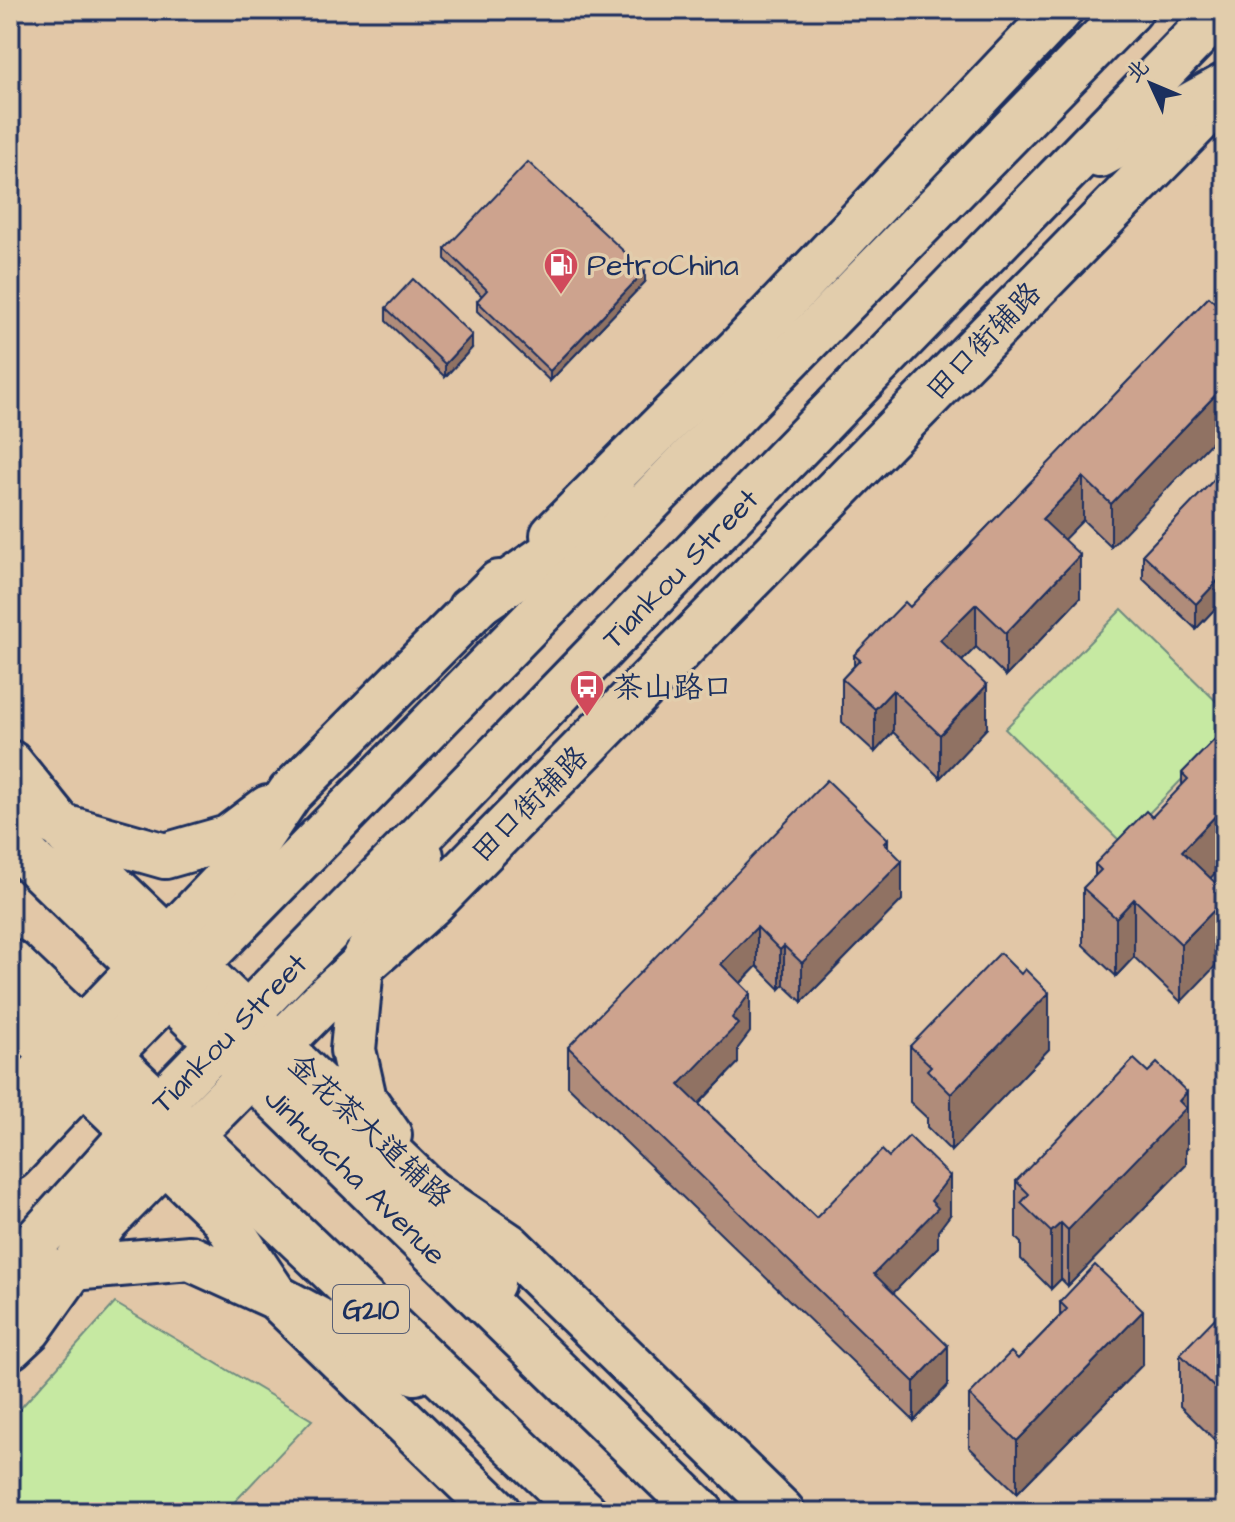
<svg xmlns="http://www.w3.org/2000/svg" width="1235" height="1522" viewBox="0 0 1235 1522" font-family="'Architects Daughter','LXGW WenKai TC',sans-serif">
  <rect width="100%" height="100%" fill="#e2c7a7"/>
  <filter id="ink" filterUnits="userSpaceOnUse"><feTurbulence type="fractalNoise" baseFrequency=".0125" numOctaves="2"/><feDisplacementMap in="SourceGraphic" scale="16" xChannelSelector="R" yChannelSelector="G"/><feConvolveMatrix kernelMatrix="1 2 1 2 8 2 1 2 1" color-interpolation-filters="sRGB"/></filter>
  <g filter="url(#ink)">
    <path fill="#c6e9a2" stroke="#708c80" stroke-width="2" d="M 1122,609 L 1225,710 L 1225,735 L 1121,842 L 1005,729 Z
      M 115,1303 L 312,1420 L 225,1512 L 10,1512 L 10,1420 Z"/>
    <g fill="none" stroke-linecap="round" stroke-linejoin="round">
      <defs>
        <path id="secondary" d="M 553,535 L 741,347 L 1060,10
          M 10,763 L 98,872 L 430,1192 L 509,1246 L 782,1512
          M 63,827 L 165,856 L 228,838 L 268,808
          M 361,966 L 353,1050 L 364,1099 L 389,1135
          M 10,1012 L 221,1215 L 276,1297 L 498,1512
          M 10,1105 L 246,858 L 290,793 L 499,583
          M 10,1158 L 103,1060
          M 10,1270 L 153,1111
          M 10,1298 L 72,1268 L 190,1258 L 276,1297
          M 10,1347 L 29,1329 L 106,1221 L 330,994 L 432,903 L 1225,94"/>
        <g id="primary">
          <path d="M 1100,155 L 1225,86"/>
          <path d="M 470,609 L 622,504"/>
          <path d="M 361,966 L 421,856"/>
          <path d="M 107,1056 L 1130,10"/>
          <path id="s1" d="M 159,1105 L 1222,10"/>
        </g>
        <g id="highway">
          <path d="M 10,802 L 63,827"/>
          <path id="s2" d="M 10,840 L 701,1512"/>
          <path d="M 10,962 L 584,1512"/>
          <path d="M 430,1192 L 492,1283"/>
          <path d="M 276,1297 L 415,1372"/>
        </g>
      </defs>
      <use href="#secondary" stroke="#1b2f5e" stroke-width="50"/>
      <use href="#primary" stroke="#1b2f5e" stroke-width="50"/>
      <use href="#highway" stroke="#1b2f5e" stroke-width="50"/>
      <use href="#secondary" stroke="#e2cdac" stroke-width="44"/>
      <use href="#primary" stroke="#e2cdac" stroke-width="44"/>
      <use href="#highway" stroke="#e2cdac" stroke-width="44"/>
    </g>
    <path fill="#b08c7a" stroke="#1b2f5e" stroke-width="2" d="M 445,249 L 645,282 L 550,381 L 477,311 L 477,301 L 482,296 L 445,259 Z
      M 1209,297 L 1111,547 L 1083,520 L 1063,540 L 1080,598 L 1006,676 L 976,647 L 962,661 L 987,728 L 940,778 L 893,732 L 875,752 L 842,722 L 842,679 L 854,666 L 854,655 L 910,607 Z
      M 386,308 L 472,348 L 445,377 L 386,321 Z
      M 1225,468 L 1225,598 L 1196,629 L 1143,579 L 1143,554 Z
      M 1225,729 L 1225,870 L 1222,866 L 1210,878 L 1181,1002 L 1134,957 L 1116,976 L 1083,945 L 1083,888 L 1095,876 L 1095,864 L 1152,817 L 1182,786 L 1182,773 Z
      M 888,839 L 888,847 L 902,900 L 802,1002 L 784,985 L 780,989 L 757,966 L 741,983 L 750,1032 L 738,1048 L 738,1063 L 699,1104 L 816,1218 L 950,1215 L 938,1231 L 938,1247 L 893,1293 L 948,1385 L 914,1421 L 568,1086 L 568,1047 Z
      M 1021,974 L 1049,1049 L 951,1151 L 927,1127 L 927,1118 L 910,1102 L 910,1046 Z
      M 1187,1149 L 1186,1150 L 1186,1165 L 1068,1286 L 1061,1279 L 1051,1289 L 1021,1259 L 1021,1243 L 1016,1238 L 1016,1181 Z
      M 1060,1302 L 1143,1364 L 1017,1493 L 969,1447 L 969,1395 L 1018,1359 L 1060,1316 Z
      M 1225,1314 L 1225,1450 L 1180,1406 L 1180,1354 Z"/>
    <path fill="#907263" stroke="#1b2f5e" stroke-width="2" d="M 645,271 L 645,282 L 550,381 L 550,371 Z
      M 472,335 L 472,348 L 445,377 L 445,364 Z
      M 1225,385 L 1225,428 L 1111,547 L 1111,504 Z
      M 1083,477 L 1083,520 L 1042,562 L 1042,519 Z
      M 1080,555 L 1080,598 L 1006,676 L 1006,633 Z
      M 1225,573 L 1225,598 L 1196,629 L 1196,604 Z
      M 976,604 L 976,647 L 940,683 L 940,640 Z
      M 987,685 L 987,728 L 940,778 L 940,735 Z
      M 893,690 L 893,732 L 875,752 L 875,709 Z
      M 1222,809 L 1222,866 L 1182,908 L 1182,851 Z
      M 888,839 L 888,875 L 902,861 L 902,900 L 802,1002 L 802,963 Z
      M 1134,899 L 1134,957 L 1116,976 L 1116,918 Z
      M 1225,899 L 1225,956 L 1181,1002 L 1181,944 Z
      M 757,927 L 757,966 L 721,1003 L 721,964 Z
      M 784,946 L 784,985 L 780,989 L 780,950 Z
      M 750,993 L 750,1032 L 738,1048 L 738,1063 L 679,1124 L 679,1085 Z
      M 1049,993 L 1049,1049 L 951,1151 L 951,1094 Z
      M 1187,1092 L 1187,1149 L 1186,1150 L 1186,1165 L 1068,1286 L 1068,1230 Z
      M 950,1176 L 950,1215 L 938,1231 L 938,1247 L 874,1313 L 874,1274 Z
      M 1061,1223 L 1061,1279 L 1051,1289 L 1051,1232 Z
      M 1143,1311 L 1143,1364 L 1017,1493 L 1017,1441 Z
      M 948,1346 L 948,1385 L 914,1421 L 914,1382 Z"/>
    <path fill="#cda38e" stroke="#1b2f5e" stroke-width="2" d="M 528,162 L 645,271 L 550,371 L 477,301 L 487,290 L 445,249 Z
      M 413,279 L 472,335 L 445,364 L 386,308 Z
      M 1209,297 L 1225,312 L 1225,385 L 1111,504 L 1083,477 L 1042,519 L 1080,555 L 1006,633 L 976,604 L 940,640 L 987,685 L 940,735 L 893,690 L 875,709 L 842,679 L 860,660 L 854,655 L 905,602 L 910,607 Z
      M 1225,468 L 1225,573 L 1196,604 L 1143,554 Z
      M 1225,729 L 1225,812 L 1222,809 L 1182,851 L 1225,892 L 1225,899 L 1181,944 L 1134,899 L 1116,918 L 1083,888 L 1101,870 L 1095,864 L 1146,811 L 1152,817 L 1188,779 L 1182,773 Z
      M 827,780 L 888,839 L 884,843 L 902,861 L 802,963 L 784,946 L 780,950 L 757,927 L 721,964 L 750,993 L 732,1018 L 738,1024 L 679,1085 L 816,1218 L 882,1150 L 889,1157 L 909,1136 L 950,1176 L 931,1201 L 938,1208 L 874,1274 L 948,1346 L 914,1382 L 568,1047 Z
      M 1000,953 L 1021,974 L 1025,969 L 1049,993 L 951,1094 L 927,1070 L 931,1066 L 910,1046 Z
      M 1134,1059 L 1148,1072 L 1157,1063 L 1187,1092 L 1179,1101 L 1186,1108 L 1068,1230 L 1061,1223 L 1051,1232 L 1021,1203 L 1029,1194 L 1016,1181 Z
      M 1095,1265 L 1143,1311 L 1017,1441 L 969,1395 L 1011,1352 L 1018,1359 L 1067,1309 L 1060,1302 Z
      M 1222,1311 L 1225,1314 L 1225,1398 L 1180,1354 Z"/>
  </g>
  <defs>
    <symbol id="fuel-pin" viewBox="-11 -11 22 30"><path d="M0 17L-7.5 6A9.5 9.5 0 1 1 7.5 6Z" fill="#d1495b" stroke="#e2cdac"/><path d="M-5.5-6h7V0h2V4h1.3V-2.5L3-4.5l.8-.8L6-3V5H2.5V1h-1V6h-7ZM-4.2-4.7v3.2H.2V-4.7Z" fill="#fff"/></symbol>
    <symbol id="bus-pin" viewBox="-11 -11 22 30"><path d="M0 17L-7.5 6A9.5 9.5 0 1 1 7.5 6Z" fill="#d1495b" stroke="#e2cdac"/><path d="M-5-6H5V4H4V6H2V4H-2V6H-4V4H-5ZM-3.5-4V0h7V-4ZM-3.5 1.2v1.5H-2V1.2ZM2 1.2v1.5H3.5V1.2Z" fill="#fff"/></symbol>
  </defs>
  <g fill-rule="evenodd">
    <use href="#fuel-pin" x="541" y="245" width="40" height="54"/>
    <use href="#bus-pin" x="567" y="667" width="40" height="54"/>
  </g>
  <g text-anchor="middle" stroke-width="7" stroke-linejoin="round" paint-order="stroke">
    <rect fill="#e2cdac" stroke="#575e75" stroke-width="2" x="333" y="1285" width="76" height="48" rx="6"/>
    <g font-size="28" font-weight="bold" fill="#1b2f5e">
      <text x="371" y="1319">G210</text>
    </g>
    <g font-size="30" fill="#1b2f5e" stroke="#e2cdac" text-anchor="start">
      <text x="587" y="275">PetroChina</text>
      <text x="613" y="697">茶山路口</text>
    </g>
    <g font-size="30" fill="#1b2f5e" stroke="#e2cdac">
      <text transform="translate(983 341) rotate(-46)" y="10">田口街辅路</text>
      <text dy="10" stroke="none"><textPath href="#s1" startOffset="748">Tiankou Street</textPath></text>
      <text transform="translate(529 804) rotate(-45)" y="10">田口街辅路</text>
      <text transform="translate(229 1033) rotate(-46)" y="10">Tiankou Street</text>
      <text transform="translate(370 1130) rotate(43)" y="10">金花茶大道辅路</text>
      <text dy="10" stroke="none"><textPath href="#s2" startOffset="482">Jinhuacha Avenue</textPath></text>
    </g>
  </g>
  <rect width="1235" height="1522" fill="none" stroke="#e2cdac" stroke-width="40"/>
  <rect x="20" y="20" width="1195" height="1482" fill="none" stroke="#1b2f5e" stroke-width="3" filter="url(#ink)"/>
  <g transform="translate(1151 84) rotate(314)" stroke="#e2cdac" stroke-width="6" paint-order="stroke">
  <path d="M0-6L14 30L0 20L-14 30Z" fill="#1b2f5e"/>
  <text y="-12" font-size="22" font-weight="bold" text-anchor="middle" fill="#1b2f5e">北</text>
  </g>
</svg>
